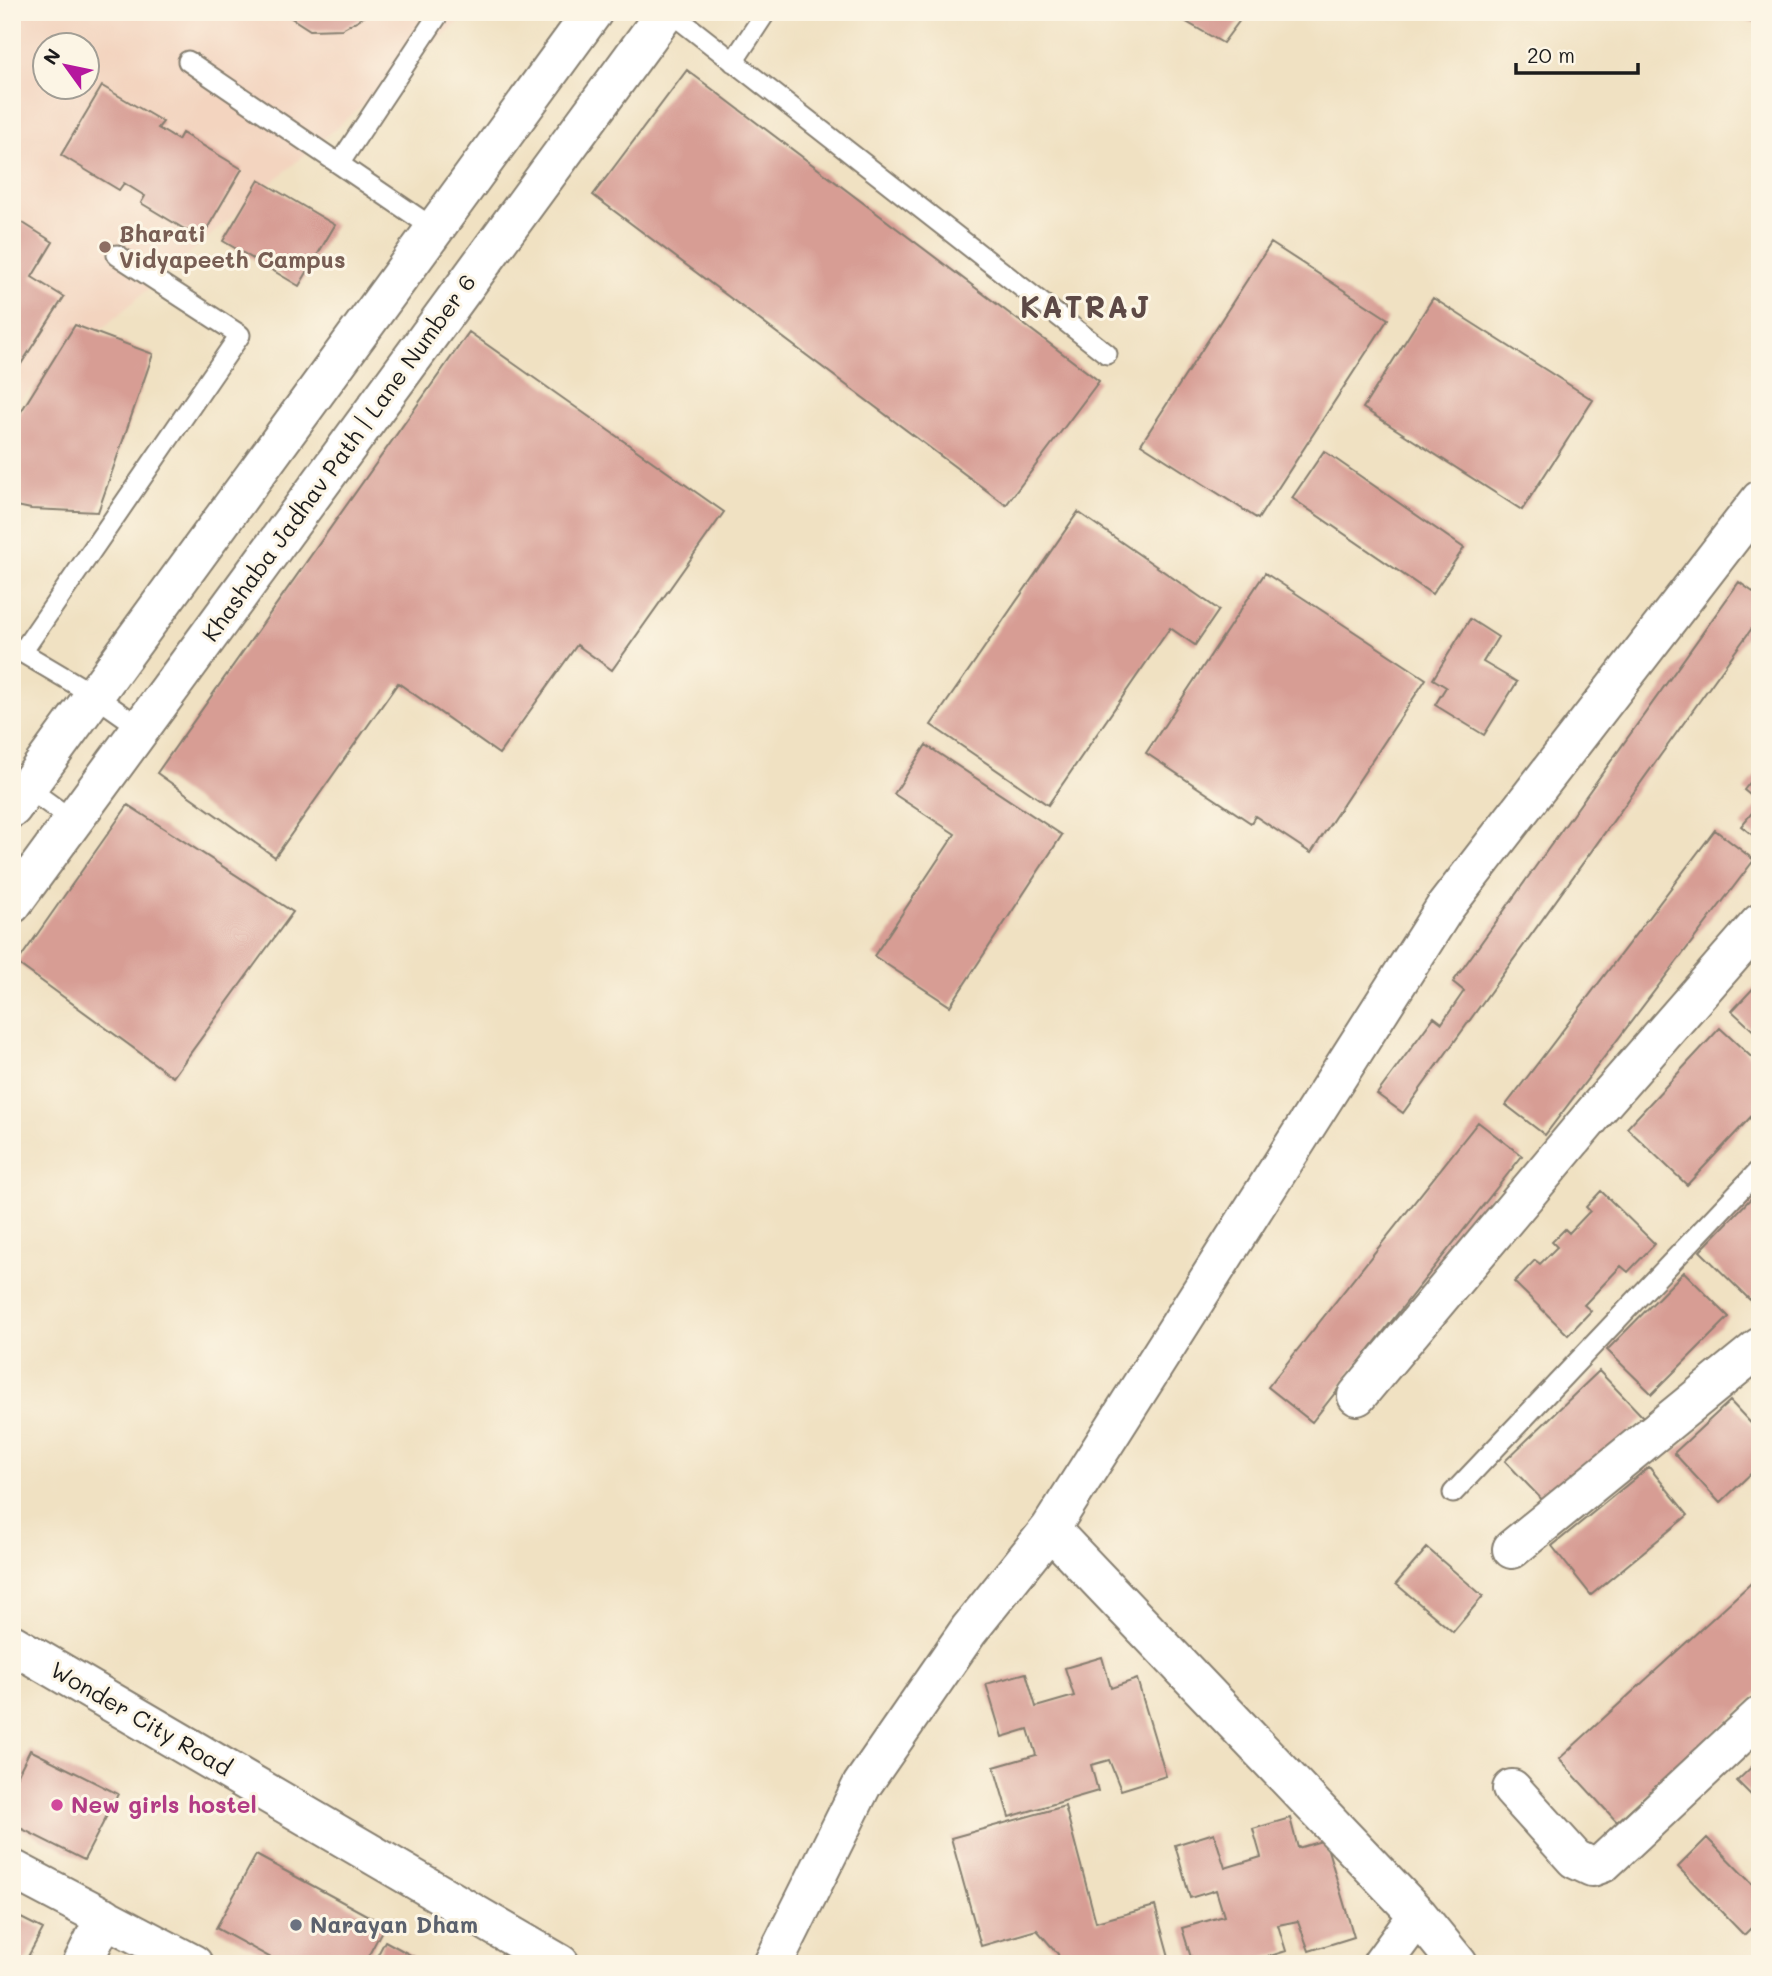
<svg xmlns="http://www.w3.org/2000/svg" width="1772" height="1976" viewBox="0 0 1772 1976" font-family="Mali,sans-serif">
  <rect width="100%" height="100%" fill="#fcf5e5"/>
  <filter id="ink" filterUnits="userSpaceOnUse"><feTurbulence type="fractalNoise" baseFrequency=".0143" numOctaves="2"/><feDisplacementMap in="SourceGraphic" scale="14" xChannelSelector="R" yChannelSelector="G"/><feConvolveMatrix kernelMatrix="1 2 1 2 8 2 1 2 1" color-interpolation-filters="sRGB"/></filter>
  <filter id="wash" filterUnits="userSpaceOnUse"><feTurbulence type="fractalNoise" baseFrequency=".00686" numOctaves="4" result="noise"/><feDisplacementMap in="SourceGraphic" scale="28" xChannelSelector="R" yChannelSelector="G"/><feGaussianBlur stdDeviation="1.57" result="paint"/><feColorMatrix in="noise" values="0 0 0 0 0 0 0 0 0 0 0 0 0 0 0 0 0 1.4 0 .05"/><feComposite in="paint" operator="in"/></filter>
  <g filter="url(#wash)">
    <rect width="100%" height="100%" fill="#f0e1c2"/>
    <path fill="#f3d4bf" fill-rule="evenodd" d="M 12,12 L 471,12 L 12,406 ZM 46,46 L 88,46 L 88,88 L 46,88 Z"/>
    <g id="blocks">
      <path fill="#d79d94" d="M 282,12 L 372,12 L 342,29 L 310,30 Z
        M 1169,12 L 1246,12 L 1223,43 Z
        M 1719,12 L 1760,12 L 1760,24 L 1719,13 Z
        M 687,70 L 1099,381 L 1006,505 L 593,195 Z
        M 102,86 L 163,122 L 158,128 L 178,140 L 182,133 L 242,169 L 201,239 L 141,203 L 145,196 L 124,183 L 119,190 L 61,155 Z
        M 259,180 L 335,225 L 299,286 L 223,241 Z
        M 12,216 L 53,242 L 32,277 L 64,297 L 12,378 Z
        M 1271,243 L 1388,319 L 1258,519 L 1141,444 Z
        M 1433,298 L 1593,400 L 1522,510 L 1363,408 Z
        M 75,325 L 153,354 L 98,512 L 31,509 L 12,505 L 12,426 Z
        M 469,332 L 724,512 L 612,670 L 577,645 L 499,754 L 398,683 L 275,857 L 157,773 Z
        M 1324,451 L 1464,548 L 1432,594 L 1292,498 Z
        M 1078,512 L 1219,610 L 1195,645 L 1170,628 L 1048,805 L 931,725 Z
        M 1265,573 L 1426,679 L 1311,853 L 1255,816 L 1251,823 L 1146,753 Z
        M 1739,582 L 1760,597 L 1760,617 L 1403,1113 L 1377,1094 L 1434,1017 L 1442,1023 L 1464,991 L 1453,982 Z
        M 1470,619 L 1498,637 L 1483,662 L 1517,682 L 1484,735 L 1435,705 L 1446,687 L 1433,679 Z
        M 926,745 L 1062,835 L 950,1006 L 874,956 L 955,834 L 894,794 Z
        M 1756,775 L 1760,777 L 1760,803 L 1744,790 Z
        M 1760,803 L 1760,841 L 1741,826 Z
        M 128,805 L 293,912 L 173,1077 L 17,963 Z
        M 1715,830 L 1754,860 L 1545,1135 L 1506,1105 Z
        M 1760,981 L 1760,1037 L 1732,1011 Z
        M 1720,1028 L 1760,1065 L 1760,1107 L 1687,1185 L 1627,1128 Z
        M 1478,1122 L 1522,1156 L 1312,1422 L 1268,1387 Z
        M 1760,1189 L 1760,1289 L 1750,1300 L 1700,1251 Z
        M 1601,1191 L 1655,1244 L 1628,1272 L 1621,1266 L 1584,1305 L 1591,1311 L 1568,1335 L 1514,1282 L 1535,1260 L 1540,1264 L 1557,1247 L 1552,1242 L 1565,1229 L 1569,1233 L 1590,1211 L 1586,1207 Z
        M 1684,1272 L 1729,1317 L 1652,1394 L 1607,1350 Z
        M 1599,1371 L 1644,1418 L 1550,1508 L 1505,1461 Z
        M 1730,1401 L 1760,1433 L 1760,1465 L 1720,1503 L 1674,1453 Z
        M 1649,1467 L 1688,1515 L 1591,1595 L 1552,1546 Z
        M 1427,1548 L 1483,1596 L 1453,1632 L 1396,1584 Z
        M 1760,1575 L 1760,1691 L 1617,1822 L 1559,1759 Z
        M 1102,1657 L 1111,1688 L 1137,1679 L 1166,1776 L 1121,1790 L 1109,1760 L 1091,1765 L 1098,1791 L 1009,1817 L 994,1767 L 1036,1755 L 1028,1729 L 1002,1737 L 986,1684 L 1026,1673 L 1036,1707 L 1074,1696 L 1065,1668 Z
        M 30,1750 L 118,1794 L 84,1860 L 12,1824 L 12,1786 Z
        M 1760,1759 L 1760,1804 L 1737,1781 Z
        M 1065,1806 L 1096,1922 L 1155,1906 L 1171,1964 L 1060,1964 L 1058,1954 L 1037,1930 L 981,1946 L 951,1838 Z
        M 1290,1818 L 1298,1848 L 1325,1840 L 1354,1937 L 1309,1951 L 1298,1921 L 1278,1925 L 1286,1951 L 1245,1964 L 1193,1964 L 1182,1928 L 1224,1916 L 1216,1890 L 1190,1898 L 1175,1845 L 1214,1833 L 1225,1868 L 1261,1857 L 1253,1829 Z
        M 1707,1838 L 1760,1892 L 1760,1919 L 1744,1935 L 1678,1867 Z
        M 256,1855 L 385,1925 L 364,1964 L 282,1964 L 216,1928 Z
        M 12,1900 L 20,1905 L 15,1915 L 43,1929 L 24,1964 L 12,1964 Z
        M 385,1941 L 427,1964 L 373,1964 Z"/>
    </g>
  </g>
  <g filter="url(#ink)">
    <use href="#blocks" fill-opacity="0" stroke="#867e6f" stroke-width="2"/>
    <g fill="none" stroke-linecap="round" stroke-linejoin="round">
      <defs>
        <path id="lane" d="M 670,12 L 1107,354
          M 188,61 L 433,228
          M 733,62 L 766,12
          M 339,164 L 440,12
          M 13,647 L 94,695 L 141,728
          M 22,652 L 240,335 L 117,255
          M 22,784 L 72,820
          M 1453,1493 L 1760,1169"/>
        <path id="street" d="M 1357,1396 L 1601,1105 L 1760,923
          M 1050,1529 L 1418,1915 L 1458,1964
          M 1512,1549 L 1760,1347
          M 1512,1789 L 1575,1859 L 1592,1867 L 1603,1863 L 1760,1716
          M 12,1869 L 193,1964
          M 82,1964 L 105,1917
          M 773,1964 L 862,1785 L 969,1630 L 1050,1529 L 1446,906 L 1760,500
          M 1382,1964 L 1418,1915"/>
        <path id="secondary" d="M 12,808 L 593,12
          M 12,904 L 666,12
          M 12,1644 L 560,1964"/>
      </defs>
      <use href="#lane" stroke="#867e6f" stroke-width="23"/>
      <use href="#street" stroke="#867e6f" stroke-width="42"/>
      <use href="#secondary" stroke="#867e6f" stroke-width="42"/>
      <use href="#lane" stroke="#fff" stroke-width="19"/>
      <use href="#street" stroke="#fff" stroke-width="38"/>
      <use href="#secondary" stroke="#fff" stroke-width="38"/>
    </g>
  </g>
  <circle fill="#8d6e63" stroke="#fcf5e5" stroke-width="2.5" cx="105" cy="247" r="7"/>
  <circle fill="#d1479c" stroke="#fcf5e5" stroke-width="2.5" cx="57" cy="1805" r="7"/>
  <circle fill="#6b7280" stroke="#fcf5e5" stroke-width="2.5" cx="296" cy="1925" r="7"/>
  <g text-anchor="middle" stroke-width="6" stroke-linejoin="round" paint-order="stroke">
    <g font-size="23" font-weight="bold" fill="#785e54" stroke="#fcf5e5" text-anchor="start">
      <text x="119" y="242">Bharati<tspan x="119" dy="26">Vidyapeeth Campus</tspan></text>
    </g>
    <g font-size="23" fill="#1c1c1c" stroke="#fcf5e5">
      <text transform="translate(339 458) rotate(-54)" y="8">Khashaba Jadhav Path | Lane Number 6</text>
      <text transform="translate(141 1719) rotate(30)" y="8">Wonder City Road</text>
    </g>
    <g font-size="23" font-weight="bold" fill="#b23c85" stroke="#fcf5e5" text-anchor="start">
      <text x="71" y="1813">New girls hostel</text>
    </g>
    <g font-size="23" font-weight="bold" fill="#5b616d" stroke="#fcf5e5" text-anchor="start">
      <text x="310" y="1933">Narayan Dham</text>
    </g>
    <g font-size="30" font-weight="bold" letter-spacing="2" fill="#5d4946" stroke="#fcf5e5">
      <text x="1086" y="318">KATRAJ</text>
    </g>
  </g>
  <rect width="1772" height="1976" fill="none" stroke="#fcf5e5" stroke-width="42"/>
  <g transform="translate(66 66) rotate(303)"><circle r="33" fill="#fcf5e5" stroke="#a29e95" stroke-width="2"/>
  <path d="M0-5L12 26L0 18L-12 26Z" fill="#b5179e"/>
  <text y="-10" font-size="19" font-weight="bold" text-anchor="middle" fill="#1c1c1c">N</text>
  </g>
  <path d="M1516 63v10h122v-10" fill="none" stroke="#1c1c1c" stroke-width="3.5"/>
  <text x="1527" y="63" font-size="21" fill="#1c1c1c" stroke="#fcf5e5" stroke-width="5" paint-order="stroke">20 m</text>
</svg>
